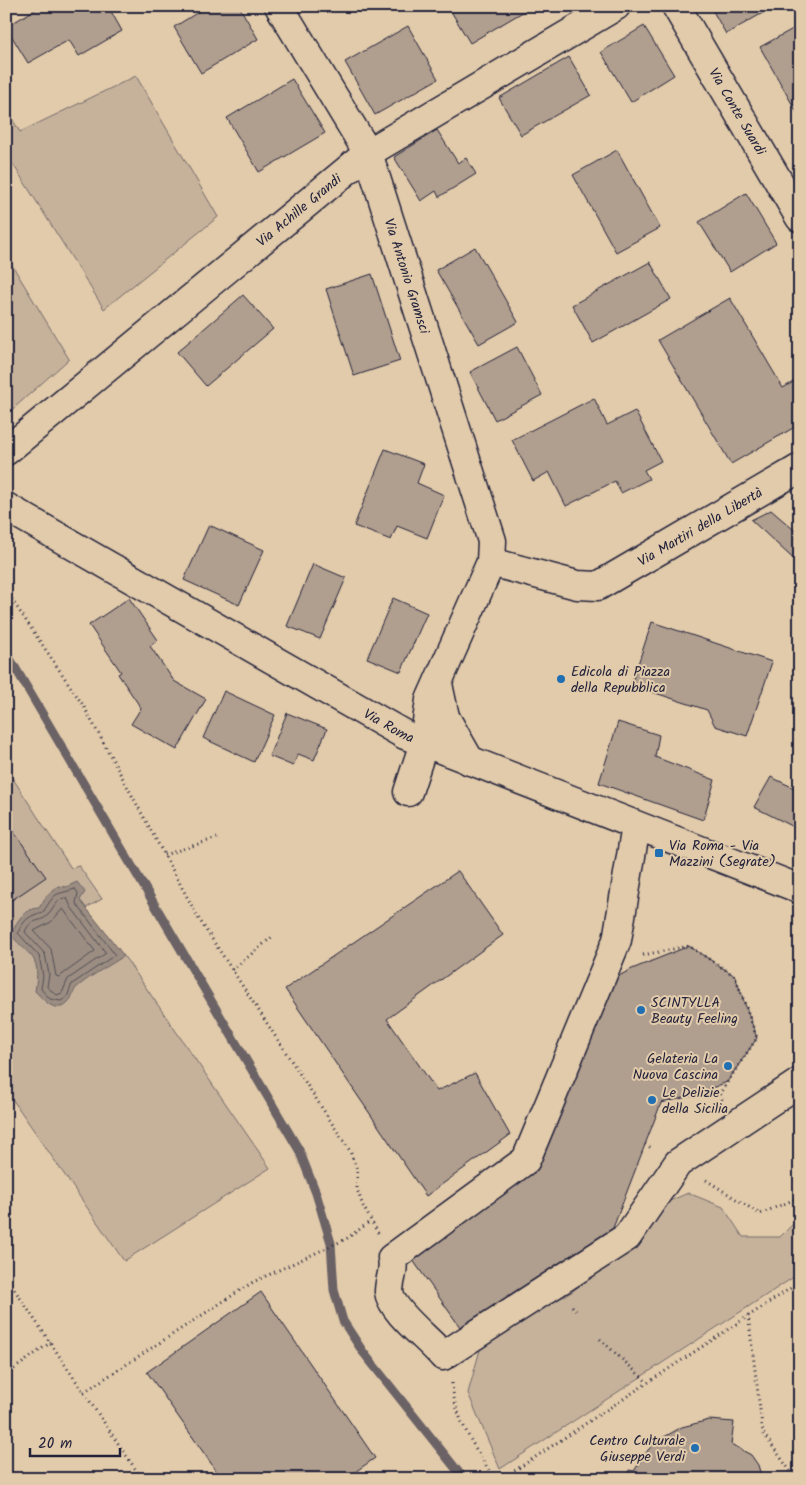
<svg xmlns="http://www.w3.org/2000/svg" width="806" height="1485" viewBox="0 0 806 1485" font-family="Kalam,sans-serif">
  <rect width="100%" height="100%" fill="#e2cbab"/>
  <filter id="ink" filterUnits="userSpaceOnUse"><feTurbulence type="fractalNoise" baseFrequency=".02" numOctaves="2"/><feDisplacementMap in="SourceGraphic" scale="10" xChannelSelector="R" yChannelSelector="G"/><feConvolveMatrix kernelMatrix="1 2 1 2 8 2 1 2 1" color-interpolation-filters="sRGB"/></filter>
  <g filter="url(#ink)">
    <path fill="#c6b29b" stroke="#746a6b" d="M 136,76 L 218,217 L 104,309 L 6,153 L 6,109 L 20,132 Z
      M 6,255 L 69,359 L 6,415 Z
      M 6,768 L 71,868 L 79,866 L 102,899 L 86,908 L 129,963 L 270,1168 L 124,1261 L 6,1090 Z
      M 688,1193 L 723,1207 L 743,1237 L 780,1237 L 800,1217 L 800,1273 L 500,1469 L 468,1393 L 481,1346 L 519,1319 L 570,1293 L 633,1246 L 658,1206 Z"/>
    <path fill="#9b8d81" stroke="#6b6265" d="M 77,882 L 85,892 L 80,900 L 124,956 C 109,966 91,975 77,987 C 71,993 72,1005 61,1007 C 50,1009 42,998 35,991 C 41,955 32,959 11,935 C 17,921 23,909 39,908 L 47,895 L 58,886 L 66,887 Z"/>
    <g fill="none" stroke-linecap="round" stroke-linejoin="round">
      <path stroke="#524d57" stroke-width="1" d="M 75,889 L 78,893 L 76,903 L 115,955 L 72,984 L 67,997 L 61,1001 L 50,999 L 41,989 L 43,976 L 39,956 L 18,933 C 24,919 29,916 43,912 C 57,891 52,896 75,889 Z
        M 67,898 L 71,907 L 106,953 L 68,979 L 62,993 L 57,995 L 47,987 L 49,974 L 45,954 L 25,932 C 31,917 39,924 48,915 C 53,910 55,903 61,899 Z
        M 63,909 L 95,951 L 59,977 L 56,976 L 51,949 L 34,931 L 51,922 Z"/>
      <path stroke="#6b6265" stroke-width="9" d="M 6,652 L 299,1150 L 316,1193 L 331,1243 L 334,1290 L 343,1321 L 363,1352 L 464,1479"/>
    </g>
    <path fill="#b09e8e" stroke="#22223b" d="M 41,6 L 108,6 L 122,31 L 79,56 L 69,40 L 28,63 L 6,27 Z
      M 208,6 L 239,6 L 258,39 L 201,73 L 174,27 Z
      M 453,6 L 533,6 L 470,43 L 449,8 Z
      M 710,6 L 775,6 L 726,34 Z
      M 800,25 L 800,118 L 760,47 Z
      M 408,26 L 438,79 L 375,115 L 345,62 Z
      M 644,26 L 674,75 L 631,102 L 601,52 Z
      M 569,57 L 591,95 L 521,135 L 499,98 Z
      M 292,79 L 325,133 L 259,172 L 227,118 Z
      M 437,130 L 458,163 L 466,158 L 476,174 L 439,197 L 436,191 L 421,201 L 394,157 Z
      M 617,150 L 660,228 L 616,252 L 573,175 Z
      M 746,193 L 776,243 L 730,272 L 699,222 Z
      M 475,247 L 518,322 L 479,344 L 436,270 Z
      M 650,262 L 671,299 L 593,343 L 572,305 Z
      M 372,274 L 400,361 L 354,376 L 326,289 Z
      M 243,295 L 273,329 L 206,386 L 177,352 Z
      M 730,298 L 783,388 L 800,378 L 800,424 L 731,464 L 658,340 Z
      M 517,347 L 542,395 L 495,420 L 470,372 Z
      M 594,398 L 607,425 L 635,411 L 661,461 L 644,470 L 649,479 L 621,493 L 615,481 L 566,506 L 549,472 L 533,481 L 512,440 Z
      M 385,449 L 424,464 L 417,483 L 444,495 L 427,538 L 397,526 L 391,540 L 354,526 Z
      M 771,510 L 800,535 L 800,565 L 751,520 Z
      M 209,525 L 264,550 L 239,605 L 184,580 Z
      M 313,564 L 346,578 L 320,639 L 287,626 Z
      M 129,598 L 158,640 L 150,646 L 174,681 L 206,699 L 177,750 L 131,724 L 141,708 L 118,674 L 121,672 L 89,625 Z
      M 393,598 L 427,613 L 401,672 L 367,658 Z
      M 652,622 L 772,662 L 747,736 L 715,726 L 707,710 L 631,685 Z
      M 224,691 L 275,715 L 254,762 L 203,738 Z
      M 287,713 L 327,729 L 314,760 L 298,754 L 293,766 L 269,756 Z
      M 618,722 L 659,735 L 655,757 L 715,780 L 703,820 L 599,783 Z
      M 771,777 L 794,788 L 800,779 L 800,830 L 754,807 Z
      M 6,821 L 46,877 L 6,904 Z
      M 458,871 L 503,935 L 387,1019 L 437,1091 L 475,1073 L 510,1135 L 426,1196 L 285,989 Z
      M 689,946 L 735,976 L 757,1038 L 727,1082 L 692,1096 L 661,1103 L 613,1228 L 460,1327 L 410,1256 L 536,1170 L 611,980 L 632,969 Z
      M 261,1292 L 375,1458 L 345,1479 L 222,1479 L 147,1372 Z
      M 709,1420 L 734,1422 L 731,1444 L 751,1455 L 758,1465 L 762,1479 L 626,1479 L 629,1470 L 634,1471 L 648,1450 L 657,1441 L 682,1427 Z"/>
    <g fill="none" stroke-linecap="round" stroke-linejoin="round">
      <defs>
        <g id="minor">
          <path id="s1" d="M 279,6 L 368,153 L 492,541 L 491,562 L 430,700 L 424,743 L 408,792"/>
          <path id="s2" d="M 676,6 L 800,218"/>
          <path id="s3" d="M 6,451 L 368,153 L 616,6"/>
          <path id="s4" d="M 6,507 L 405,735 L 800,889"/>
          <path id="s5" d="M 491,562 L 577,585 L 598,586 L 800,468"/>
          <path d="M 438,684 L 445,717 L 470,761"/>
          <path d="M 636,826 L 617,940 L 526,1160 L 392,1258 C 395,1272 389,1279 389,1292 C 391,1311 430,1340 443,1356 L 627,1237 L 678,1163 L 800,1082"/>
        </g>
      </defs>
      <use href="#minor" stroke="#22223b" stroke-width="31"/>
      <path stroke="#22223b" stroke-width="3" stroke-dasharray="1 4" stroke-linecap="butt" d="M 6,591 L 83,705 L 199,919 L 350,1151 L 357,1170 L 357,1189 L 363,1206 L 378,1233
        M 164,855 L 217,838
        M 643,955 L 689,946 L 735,976 L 757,1038 L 720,1093 L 722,1100
        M 232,970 L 272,937
        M 645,1144 L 653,1149
        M 706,1180 L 760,1214 L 800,1197
        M 6,1277 L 142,1479
        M 572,1306 L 578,1314
        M 748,1315 L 763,1433 L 796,1479
        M 600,1339 L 647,1382
        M 6,1375 L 51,1342
        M 452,1383 C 455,1421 475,1446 494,1479
        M 84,1392 L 253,1282 L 346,1239 L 371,1221
        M 502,1479 L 800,1282"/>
      <use href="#minor" stroke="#e2cbab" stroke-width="28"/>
    </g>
  </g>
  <g fill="#1f6fb2" stroke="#e2cbab" stroke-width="2">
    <circle cx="561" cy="679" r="5"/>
    <rect x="654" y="848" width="10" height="10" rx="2.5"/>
    <circle cx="641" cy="1010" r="5"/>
    <circle cx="728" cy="1066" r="5"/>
    <circle cx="652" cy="1100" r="5"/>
    <circle cx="695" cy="1448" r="5"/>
  </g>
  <g text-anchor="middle" stroke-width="4" stroke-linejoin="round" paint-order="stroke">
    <g font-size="14" fill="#22223b" stroke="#e2cbab">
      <text dy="5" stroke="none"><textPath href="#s2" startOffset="122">Via Conte Suardi</textPath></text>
      <text dy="5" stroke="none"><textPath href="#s3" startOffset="379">Via Achille Grandi</textPath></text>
      <text dy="5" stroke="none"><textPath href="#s1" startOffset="301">Via Antonio Gramsci</textPath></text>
      <text dy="5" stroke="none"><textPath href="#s5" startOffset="228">Via Martiri della Libertà</textPath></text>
      <text dy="5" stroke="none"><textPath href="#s4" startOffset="441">Via Roma</textPath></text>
    </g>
    <g font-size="14" fill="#22223b" stroke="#e2cbab" text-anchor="start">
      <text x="571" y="676">Edicola di Piazza<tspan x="571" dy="16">della Repubblica</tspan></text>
      <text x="669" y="850">Via Roma - Via<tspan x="669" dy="16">Mazzini (Segrate)</tspan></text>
      <text x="651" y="1007">SCINTYLLA<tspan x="651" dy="16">Beauty Feeling</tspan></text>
      <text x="718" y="1063" text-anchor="end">Gelateria La<tspan x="718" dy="16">Nuova Cascina</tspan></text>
      <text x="662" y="1097">Le Delizie<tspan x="662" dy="16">della Sicilia</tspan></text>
      <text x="685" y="1445" text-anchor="end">Centro Culturale<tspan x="685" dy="16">Giuseppe Verdi</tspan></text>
    </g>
  </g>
  <rect width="806" height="1485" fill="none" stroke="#e2cbab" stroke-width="25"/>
  <rect x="12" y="12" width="781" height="1460" fill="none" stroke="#22223b" stroke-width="2" filter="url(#ink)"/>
  <path d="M30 1448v8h90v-8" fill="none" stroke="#22223b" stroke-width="2.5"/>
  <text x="38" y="1448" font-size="15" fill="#22223b" stroke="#e2cbab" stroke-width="4" paint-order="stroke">20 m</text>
</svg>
